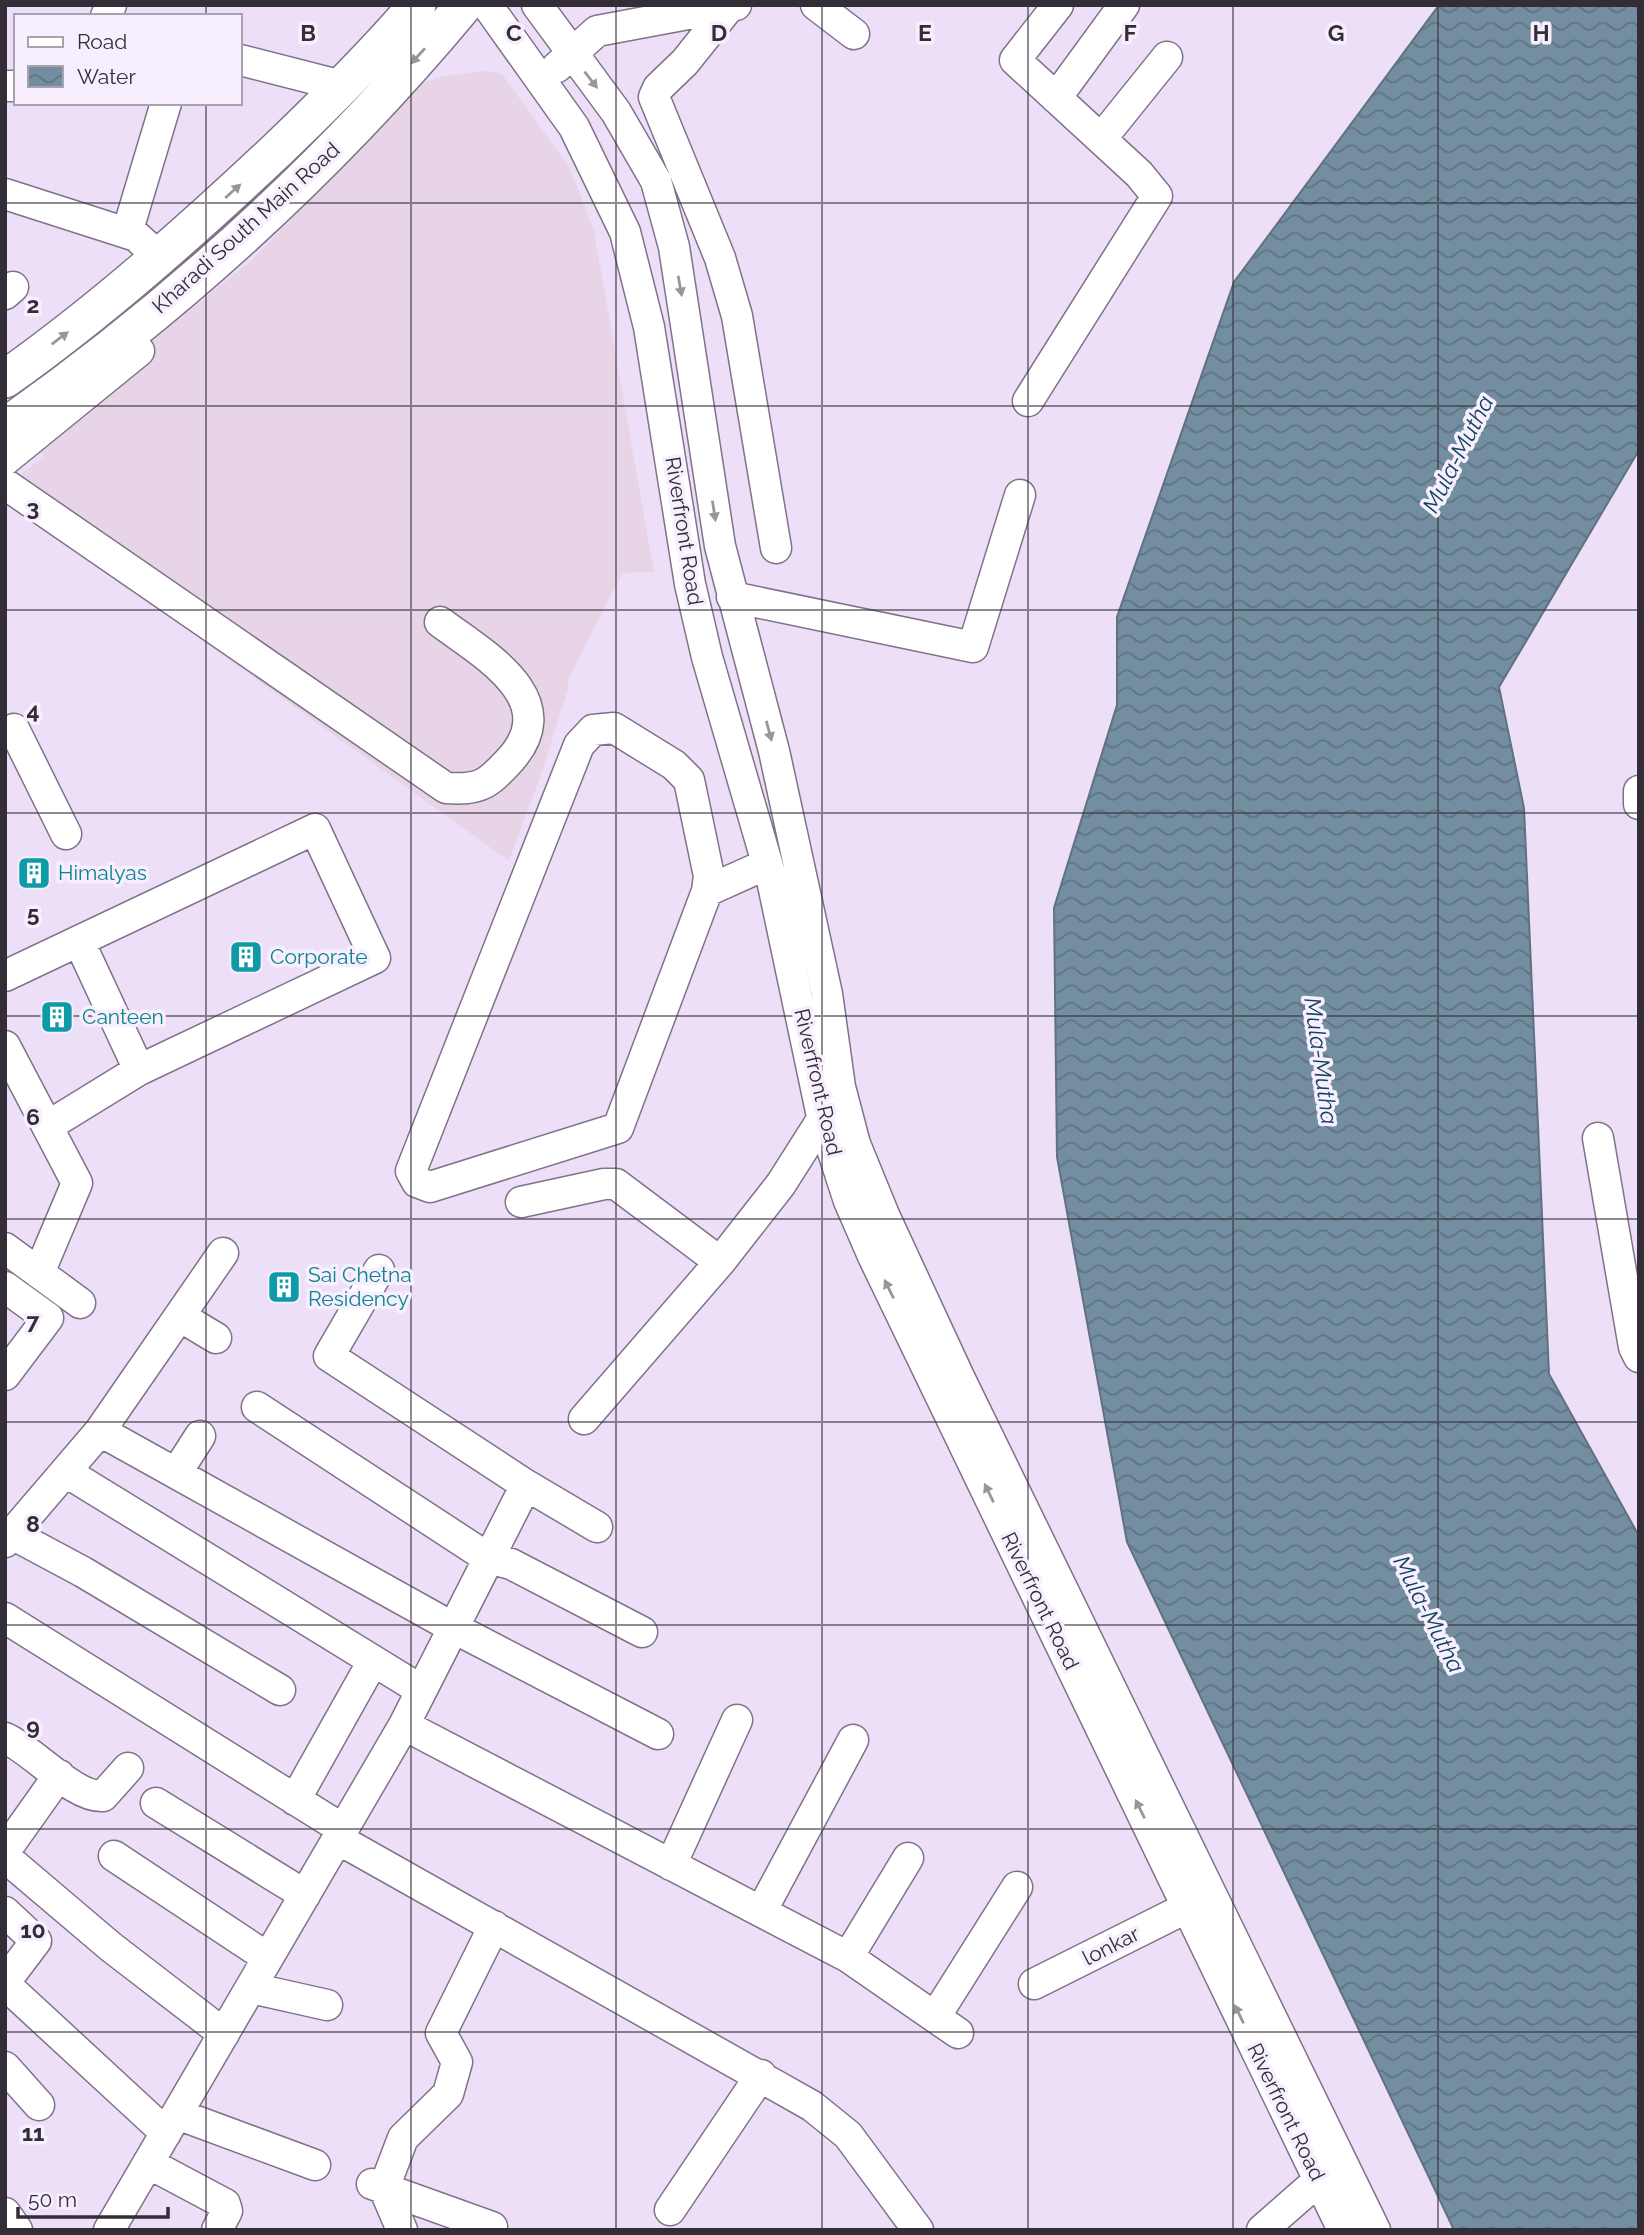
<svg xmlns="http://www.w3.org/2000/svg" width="1644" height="2235" viewBox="0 0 1644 2235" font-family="Raleway,sans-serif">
  <defs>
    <pattern id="water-waves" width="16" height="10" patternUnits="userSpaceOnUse" patternTransform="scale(1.75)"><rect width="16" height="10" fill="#738ea0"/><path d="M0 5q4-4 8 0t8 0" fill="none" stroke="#5f7483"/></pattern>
  </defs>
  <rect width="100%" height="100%" fill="#eedff9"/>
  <path fill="#e7d5e7" d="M 486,71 L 502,74 L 570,168 L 594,231 L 654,572 L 623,573 L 608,601 L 567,683 L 569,686 L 541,775 L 509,861 L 5,499 L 5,486 L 44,457 L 27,433 L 106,377 L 253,259 L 421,83 L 444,76 Z"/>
  <path fill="url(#water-waves)" stroke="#607180" stroke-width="2" d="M 1439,5 L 1639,5 L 1639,450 L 1499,687 L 1524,808 L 1549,1374 L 1639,1536 L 1639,2230 L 1454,2230 L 1127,1542 L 1057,1157 L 1054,908 L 1117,705 L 1117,617 L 1234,282 Z"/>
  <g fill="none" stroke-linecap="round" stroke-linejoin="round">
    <defs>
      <path id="minor" d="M 487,5 L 574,127 L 625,232 L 649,327 L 690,584 L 707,657 L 772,880 L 823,1121 L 849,1201 L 873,1256 L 1343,2230
        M 537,5 L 616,112 L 656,181 L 674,247 L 720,546 L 774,751 L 827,994 L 840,1087 L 855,1144 L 884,1215 L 959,1377 L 1375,2230
        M 816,5 L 854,34
        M 729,7 L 685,62 L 658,88 L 654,97 L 720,258 L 737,316 L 776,548
        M 106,16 L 111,5
        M 240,60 L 342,86
        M 557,67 L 597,31 L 736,5
        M 5,86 L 16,86
        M 1056,98 L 1124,5
        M 1101,139 L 1167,57
        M 5,194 L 136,236 L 159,257
        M 127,233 L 166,103
        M 5,294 L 13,287
        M 1028,401 L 1157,196 L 1139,174 L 1015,60 L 1058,5
        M 5,460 L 139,351
        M 5,484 L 446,788 C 480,790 487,785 510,760 C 565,699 483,654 440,622
        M 732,597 L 973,647 L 1020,495
        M 614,728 L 674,765 L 689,780 L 709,876 L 707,891 L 618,1128 L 430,1187 L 417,1182 L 411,1171 L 579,745 L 593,730 Z
        M 5,734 L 14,729 L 66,834
        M 1639,791 L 1639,804
        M 707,891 L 767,864
        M 79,941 L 139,1070
        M 5,976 L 315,829 L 375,958 L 139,1070 L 48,1126
        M 5,1046 L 77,1183 L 39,1273
        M 1598,1138 L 1634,1347 L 1639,1357
        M 521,1202 L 604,1184 L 616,1184 L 720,1262
        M 5,1248 L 80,1303
        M 379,1270 L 329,1356 L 526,1485 L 597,1527
        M 5,1287 L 48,1318 L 5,1375
        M 181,1317 L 216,1338
        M 257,1407 L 488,1558 L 511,1564 L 642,1632
        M 584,1419 L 720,1262 L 781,1184 L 828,1110
        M 100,1431 L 452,1627 L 658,1734
        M 66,1472 L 421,1690
        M 177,1472 L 200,1436
        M 12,1534 L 83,1572 L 280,1690
        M 5,1542 L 100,1431 L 223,1253
        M 5,1618 L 344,1830
        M 404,1725 L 848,1957 L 958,2033
        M 5,1738 C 33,1750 74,1798 103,1796 L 128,1768
        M 295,1800 L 373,1661
        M 156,1803 L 305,1895
        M 338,1839 L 812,2106 L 848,2135 L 918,2230
        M 5,1851 L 59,1775
        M 114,1856 L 268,1958
        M 5,1857 L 111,1947 L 224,2034
        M 671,1865 L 737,1720
        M 762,1910 L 853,1740
        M 5,1912 L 36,1941 L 8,1978 L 9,1988 L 166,2133
        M 848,1957 L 908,1858
        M 1034,1984 L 1188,1907
        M 251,1988 L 327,2005
        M 935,2017 L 1017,1887
        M 5,2067 L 39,2105
        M 177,2114 L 315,2165
        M 148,2163 L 225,2204 L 227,2211 L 217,2230
        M 372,2184 L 492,2227
        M 670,2210 L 761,2075
        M 5,2213 L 17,2230
        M 109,2230 L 404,1725 L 526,1485
        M 402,2230 L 384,2188 L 403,2138 L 448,2094 L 457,2062 L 441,2033 L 494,1926
        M 1262,2230 L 1319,2180"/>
      <path id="major" d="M 5,379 C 101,311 191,231 277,150 C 325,104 374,56 417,5
        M 5,427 C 175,307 331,165 464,5"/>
    </defs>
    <use href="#minor" stroke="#7f7289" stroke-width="33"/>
    <use href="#major" stroke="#7f7289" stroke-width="40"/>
    <use href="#minor" stroke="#fff" stroke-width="30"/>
    <use href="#major" stroke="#fff" stroke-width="37"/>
  </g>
  <defs><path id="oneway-solid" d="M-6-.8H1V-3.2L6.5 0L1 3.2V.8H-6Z" transform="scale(1.75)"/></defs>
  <g fill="#98969b">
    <use href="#oneway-solid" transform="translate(418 56) rotate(132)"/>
    <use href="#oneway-solid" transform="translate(591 80) rotate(52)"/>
    <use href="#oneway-solid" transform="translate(233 191) rotate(-42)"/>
    <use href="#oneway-solid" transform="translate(680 286) rotate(80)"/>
    <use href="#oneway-solid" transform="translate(60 338) rotate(-37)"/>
    <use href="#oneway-solid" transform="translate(714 511) rotate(81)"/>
    <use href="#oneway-solid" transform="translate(769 731) rotate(75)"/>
    <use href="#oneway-solid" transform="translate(889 1289) rotate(-116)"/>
    <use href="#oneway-solid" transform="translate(989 1493) rotate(-116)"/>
    <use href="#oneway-solid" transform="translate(1140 1809) rotate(-116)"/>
    <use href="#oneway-solid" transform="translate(1239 2014) rotate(-116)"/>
  </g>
  <path fill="none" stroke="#322d37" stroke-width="2" stroke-opacity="0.55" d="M 206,5 L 206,16M 411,5 L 411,2230M 616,5 L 616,2230M 822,5 L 822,2230M 1028,5 L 1028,2230M 1233,5 L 1233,2230M 1438,5 L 1438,2230M 206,103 L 206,2230M 5,203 L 1639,203M 5,406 L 1639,406M 5,610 L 1639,610M 5,813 L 1639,813M 5,1016 L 1639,1016M 5,1219 L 1639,1219M 5,1422 L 1639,1422M 5,1625 L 1639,1625M 5,1829 L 1639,1829M 5,2032 L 1639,2032"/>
  <defs>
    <symbol id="building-square" viewBox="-11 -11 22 22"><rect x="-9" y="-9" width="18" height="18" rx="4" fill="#0f9aa8" stroke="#f8effe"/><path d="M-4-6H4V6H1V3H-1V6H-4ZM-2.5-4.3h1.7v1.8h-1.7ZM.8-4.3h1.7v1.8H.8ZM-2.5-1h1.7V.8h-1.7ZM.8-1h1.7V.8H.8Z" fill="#fff"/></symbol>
  </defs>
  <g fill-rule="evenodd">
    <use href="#building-square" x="15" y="854" width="38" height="38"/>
    <use href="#building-square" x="227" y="938" width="38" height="38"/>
    <use href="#building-square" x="38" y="998" width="38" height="38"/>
    <use href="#building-square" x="265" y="1268" width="38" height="38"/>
  </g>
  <g text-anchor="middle" stroke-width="7" stroke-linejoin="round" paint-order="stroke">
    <g font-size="21" fill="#322d37" stroke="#f8effe">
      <text transform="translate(246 228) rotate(-42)" y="7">Kharadi South Main Road</text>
      <text transform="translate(684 531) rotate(81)" y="7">Riverfront Road</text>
      <text transform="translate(818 1082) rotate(77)" y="7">Riverfront Road</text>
      <text transform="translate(1040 1601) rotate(64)" y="7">Riverfront Road</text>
      <text transform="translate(1111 1946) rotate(-27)" y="7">lonkar</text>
      <text transform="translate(1286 2112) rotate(64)" y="7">Riverfront Road</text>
    </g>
    <g font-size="21" fill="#0d838f" stroke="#f8effe" text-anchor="start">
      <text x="58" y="880">Himalyas</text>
      <text x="270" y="964">Corporate</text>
      <text x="82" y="1024">Canteen</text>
      <text x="308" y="1282">Sai Chetna<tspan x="308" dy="24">Residency</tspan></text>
    </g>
    <g font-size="23" font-style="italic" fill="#104460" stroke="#f8effe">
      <text transform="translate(1458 454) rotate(-63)" y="8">Mula-Mutha</text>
      <text transform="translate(1321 1061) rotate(82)" y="8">Mula-Mutha</text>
      <text transform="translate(1429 1614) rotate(63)" y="8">Mula-Mutha</text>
    </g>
  </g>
  <g font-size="23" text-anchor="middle" font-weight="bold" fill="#322d37" stroke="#f8effe" stroke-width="7" stroke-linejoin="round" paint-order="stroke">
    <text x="308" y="41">B</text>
    <text x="514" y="41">C</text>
    <text x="719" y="41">D</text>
    <text x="925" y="41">E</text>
    <text x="1130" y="41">F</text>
    <text x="1336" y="41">G</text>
    <text x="1541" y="41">H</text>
    <text x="33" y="313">2</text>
    <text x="33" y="516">3</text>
    <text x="33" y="719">4</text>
    <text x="33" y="922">5</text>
    <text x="33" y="1125">6</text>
    <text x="33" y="1329">7</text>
    <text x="33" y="1532">8</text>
    <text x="33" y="1735">9</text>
    <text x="33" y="1938">10</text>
    <text x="33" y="2141">11</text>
  </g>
  <rect width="1644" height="2235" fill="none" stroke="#322d37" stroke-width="14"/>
  <rect x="14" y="14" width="228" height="91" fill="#f8effe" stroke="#a9a1ae" stroke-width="2"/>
  <rect x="28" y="37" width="35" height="10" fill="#ffffff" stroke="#a9a1ae" stroke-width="2"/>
  <text x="77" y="49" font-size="21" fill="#322d37">Road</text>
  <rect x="28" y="66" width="35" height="21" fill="url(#water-waves)" stroke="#a9a1ae" stroke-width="2"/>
  <text x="77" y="84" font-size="21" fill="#322d37">Water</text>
  <path d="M18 2207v10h150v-10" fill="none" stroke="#322d37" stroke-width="3.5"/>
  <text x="28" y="2207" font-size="21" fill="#322d37" stroke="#f8effe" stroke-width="5" paint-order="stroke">50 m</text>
</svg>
